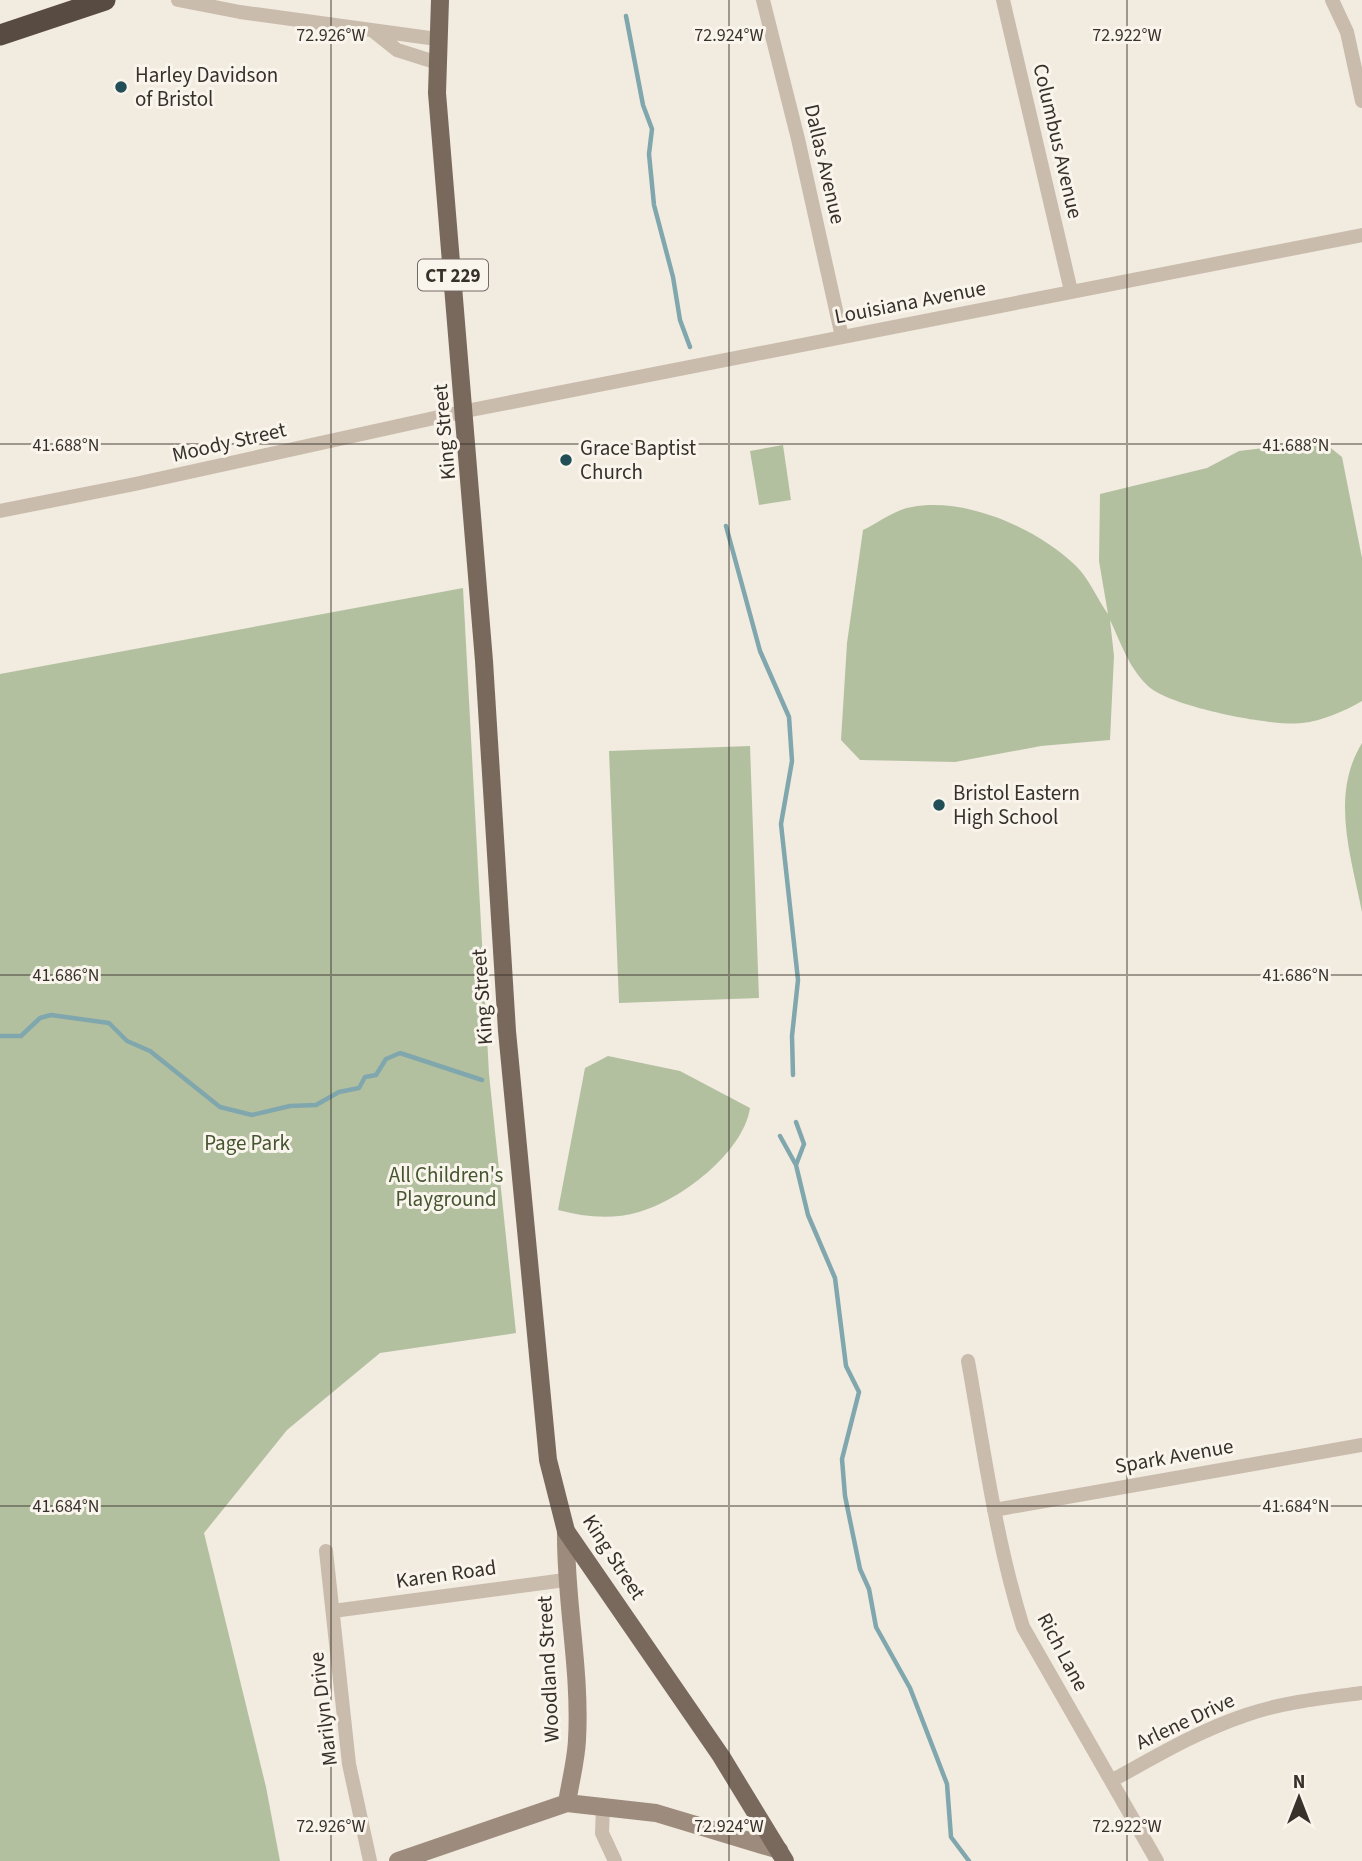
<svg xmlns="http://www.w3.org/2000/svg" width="1362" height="1861" viewBox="0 0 1362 1861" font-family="'Source Sans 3',sans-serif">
  <rect width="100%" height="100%" fill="#f2ebe0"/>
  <path fill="#b3c0a0" d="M 1322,441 L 1342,457 L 1362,558 L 1362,701 C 1345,711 1322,721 1302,723 C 1273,727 1166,706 1147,685 C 1128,666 1121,643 1110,620 L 1114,656 L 1110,740 L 1041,746 L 955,762 L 860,760 L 841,740 L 847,643 L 863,530 C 878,523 896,509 912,507 C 966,497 1036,528 1075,565 C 1089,578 1097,599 1108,614 L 1099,561 L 1100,494 L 1207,468 L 1239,451 Z
    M 783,445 L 791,500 L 759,505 L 750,451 Z
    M 463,588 L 489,1074 L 516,1333 L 380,1353 L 287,1430 L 204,1533 L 266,1787 L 280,1861 L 0,1861 L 0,674 Z
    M 1362,743 L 1362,912 C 1351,856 1330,795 1362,743 Z
    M 750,746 L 759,998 L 619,1003 L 609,751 Z
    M 608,1056 L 680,1071 L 750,1108 C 743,1153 681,1200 639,1212 C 611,1220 585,1217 558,1210 L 585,1068 Z"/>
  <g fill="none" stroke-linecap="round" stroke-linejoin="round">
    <path stroke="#80a7ad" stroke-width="4.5" d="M 626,16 L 643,105 L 652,129 L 649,154 L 654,205 L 673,277 L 680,320 L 690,347
      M 726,526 L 760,651 L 789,717 L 792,761 L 781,824 L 798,980 L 792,1036 L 793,1075
      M 0,1036 L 21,1036 L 40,1018 L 51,1015 L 109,1023 L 127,1041 L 150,1051 L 220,1107 L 252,1115 L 290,1106 L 316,1105 L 339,1092 L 359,1088 L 365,1077 L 376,1075 L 386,1059 L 400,1053 L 482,1080
      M 796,1122 L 804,1144 L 796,1165 L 808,1215 L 835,1278 L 846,1366 L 859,1392 L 842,1459 L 845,1496 L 860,1569 L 869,1589 L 876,1627 L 910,1688 L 947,1784 L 951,1837 L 969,1861
      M 780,1136 L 796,1165"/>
    <path stroke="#cabcac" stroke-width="14" d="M 178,0 L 240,12 L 437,39
      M 763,0 L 798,139 L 842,337
      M 1003,0 L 1071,291
      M 1332,0 L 1347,32 L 1362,101
      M 372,30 L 397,50 L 435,62
      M 0,511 L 135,484 L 466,411 L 1362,235
      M 968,1361 C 984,1450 996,1541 1023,1627 L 1157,1861
      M 994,1510 L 1362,1445
      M 326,1551 L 349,1764 L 370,1861
      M 333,1611 L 565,1580
      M 1111,1781 C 1155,1757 1198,1731 1246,1715 C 1283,1702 1323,1698 1362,1693
      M 603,1807 L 602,1833 L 615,1861"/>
    <path stroke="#9d8c7d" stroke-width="18" d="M 566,1531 C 565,1600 581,1670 577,1740 C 576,1761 570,1783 567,1803
      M 398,1861 L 567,1803 L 656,1813 L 779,1850"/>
    <path stroke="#79695d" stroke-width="18" d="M 440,0 L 437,93 L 484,661 L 507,1031 L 548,1460 L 566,1531 L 721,1756 L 785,1861"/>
    <path stroke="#584b42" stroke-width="21" d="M 0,35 L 105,0"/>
  </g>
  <path fill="none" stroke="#38302b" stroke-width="2" stroke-opacity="0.45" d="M 331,0 L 331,1861M 729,0 L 729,1861M 1127,0 L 1127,1861M 0,444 L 1362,444M 0,975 L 1362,975M 0,1506 L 1362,1506"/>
  <g fill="#224f57" stroke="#f9f5ec" stroke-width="2.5">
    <circle cx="121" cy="87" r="7"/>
    <circle cx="566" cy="460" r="7"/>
    <circle cx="939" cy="805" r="7"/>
  </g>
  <g text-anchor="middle" stroke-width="6" stroke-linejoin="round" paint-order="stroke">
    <rect fill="#f9f5ec" stroke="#726b65" stroke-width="2" x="418" y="259.5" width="70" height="31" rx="5"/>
    <g font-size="19" font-weight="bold" fill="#38302b">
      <text x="453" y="282">CT 229</text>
    </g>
    <g font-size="21" fill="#38302b" stroke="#f9f5ec" text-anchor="start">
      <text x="135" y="82">Harley Davidson<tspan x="135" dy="24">of Bristol</tspan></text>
      <text x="580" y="455">Grace Baptist<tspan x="580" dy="24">Church</tspan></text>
      <text x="953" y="800">Bristol Eastern<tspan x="953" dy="24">High School</tspan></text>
    </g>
    <g font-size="21" fill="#38302b" stroke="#f9f5ec">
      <text transform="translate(1058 141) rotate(77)" y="7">Columbus Avenue</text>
      <text transform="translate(825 164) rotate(77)" y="7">Dallas Avenue</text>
      <text transform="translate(910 302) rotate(-11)" y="7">Louisiana Avenue</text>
      <text transform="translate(444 432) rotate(-95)" y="7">King Street</text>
      <text transform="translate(229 442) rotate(-13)" y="7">Moody Street</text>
      <text transform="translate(482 997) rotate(-94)" y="7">King Street</text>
      <text transform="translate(1174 1456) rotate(-10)" y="7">Spark Avenue</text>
      <text transform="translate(614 1557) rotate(57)" y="7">King Street</text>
      <text transform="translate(446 1574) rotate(-8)" y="7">Karen Road</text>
      <text transform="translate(1063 1652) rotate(62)" y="7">Rich Lane</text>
      <text transform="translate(548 1669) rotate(-93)" y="7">Woodland Street</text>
      <text transform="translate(323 1709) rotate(-97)" y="7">Marilyn Drive</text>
      <text transform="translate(1185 1721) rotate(-25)" y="7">Arlene Drive</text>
    </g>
    <g font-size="21" fill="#445530" stroke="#f9f5ec">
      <text x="247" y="1150">Page Park</text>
      <text x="446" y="1182">All Children's<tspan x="446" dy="24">Playground</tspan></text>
    </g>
  </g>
  <g font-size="18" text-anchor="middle" fill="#38302b" stroke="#f9f5ec" stroke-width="6" stroke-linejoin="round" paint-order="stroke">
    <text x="331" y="41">72.926°W</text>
    <text x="729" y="41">72.924°W</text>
    <text x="1127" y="41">72.922°W</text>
    <text x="66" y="451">41.688°N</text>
    <text x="1296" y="451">41.688°N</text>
    <text x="66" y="981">41.686°N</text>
    <text x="1296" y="981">41.686°N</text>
    <text x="66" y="1512">41.684°N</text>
    <text x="1296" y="1512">41.684°N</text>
    <text x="331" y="1832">72.926°W</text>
    <text x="729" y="1832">72.924°W</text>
    <text x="1127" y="1832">72.922°W</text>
  </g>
  <g transform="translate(1299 1798)" stroke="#f9f5ec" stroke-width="5" paint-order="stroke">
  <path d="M0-5L12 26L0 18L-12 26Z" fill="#38302b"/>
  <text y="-10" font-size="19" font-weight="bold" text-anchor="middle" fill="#38302b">N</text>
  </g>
</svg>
